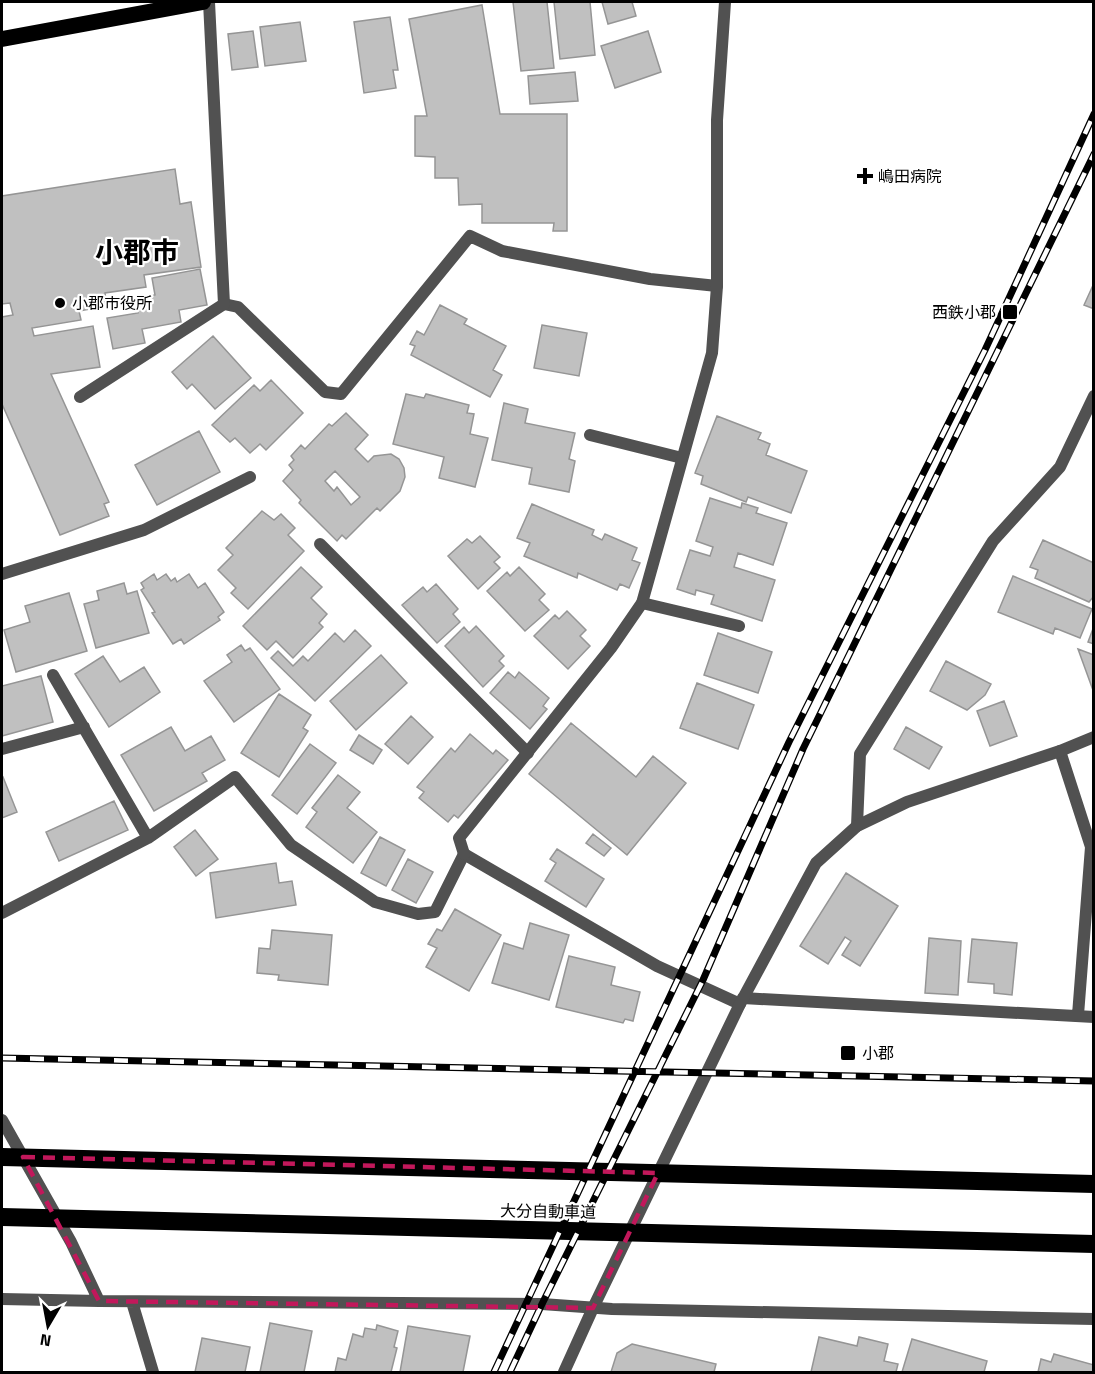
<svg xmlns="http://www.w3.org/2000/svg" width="1095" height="1374" viewBox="0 0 1095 1374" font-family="'Titillium Web','Noto Sans JP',sans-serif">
  <rect width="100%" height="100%" fill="#fff"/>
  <path fill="#c0c0c0" stroke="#959595" stroke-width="1.5" fill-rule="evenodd" d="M 513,2 L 547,2 L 554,68 L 521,71 Z
    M 554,2 L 590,2 L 595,55 L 560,59 Z
    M 602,2 L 632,2 L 636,16 L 608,24 Z
    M 482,5 L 500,114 L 567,114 L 567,231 L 553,231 L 554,223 L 482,223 L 482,204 L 459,205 L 458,178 L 435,178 L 435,157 L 415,156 L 415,116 L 427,116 L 409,19 Z
    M 390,17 L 398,70 L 393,70 L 396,88 L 364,93 L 354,22 Z
    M 300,22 L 306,61 L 265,66 L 260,27 Z
    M 253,31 L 258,67 L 232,70 L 228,34 Z
    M 648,31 L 661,72 L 615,88 L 601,46 Z
    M 575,72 L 578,101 L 530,104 L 528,76 Z
    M 175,169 L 180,204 L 191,202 L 201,267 L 144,275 L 146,287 L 105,293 L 107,306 L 79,311 L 81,320 L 32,328 L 34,336 L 93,326 L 100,367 L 51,374 L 109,502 L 104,504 L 109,516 L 60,535 L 2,404 L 2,317 L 13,315 L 10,303 L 2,304 L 2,196 Z
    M 200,269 L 207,305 L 179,310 L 181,322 L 142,329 L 145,343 L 113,349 L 107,318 L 138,313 L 135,299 L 155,295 L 152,278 Z
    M 1094,283 L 1094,309 L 1084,305 Z
    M 440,305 L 467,319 L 464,324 L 506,346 L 493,370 L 502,375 L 490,397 L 411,355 L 415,346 L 410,344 L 417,331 L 424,335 Z
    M 542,325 L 587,333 L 579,376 L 534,368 Z
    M 213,336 L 251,378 L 215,409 L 192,384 L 187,389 L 172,372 Z
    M 271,380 L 303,413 L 266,450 L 260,444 L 250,453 L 235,438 L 230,442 L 212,425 L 254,385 L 260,391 Z
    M 406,394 L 424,398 L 426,394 L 469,405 L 467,413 L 474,414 L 470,434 L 488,438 L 475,487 L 439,478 L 444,457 L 393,444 Z
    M 504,403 L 528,409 L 525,423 L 575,433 L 569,459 L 575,461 L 569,492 L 529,484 L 532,468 L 492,460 Z
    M 346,413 L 368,435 L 355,449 L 368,462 L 374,456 L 391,454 L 399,459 L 404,468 L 405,477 L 400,491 L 380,511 L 377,508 L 346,539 L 342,535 L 337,541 L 299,503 L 301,500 L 283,481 L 293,470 L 289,465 L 294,460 L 291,456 L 301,445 L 305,449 L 329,424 L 332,426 ZM 335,471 L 360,497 L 351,505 L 337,487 L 334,491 L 325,481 Z
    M 717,416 L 761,433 L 758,439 L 770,444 L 766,455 L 807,471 L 791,513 L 748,497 L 746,502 L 701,484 L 703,476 L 695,473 Z
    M 199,431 L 220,472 L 157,505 L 135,465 Z
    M 710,498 L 741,508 L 742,503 L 758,508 L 756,513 L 787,523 L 773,565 L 738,553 L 734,567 L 775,580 L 762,621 L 711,604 L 714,595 L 696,590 L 695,595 L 677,589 L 690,550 L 710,556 L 713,547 L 696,541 Z
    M 532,504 L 594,530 L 592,535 L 602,540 L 605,534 L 637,548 L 632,560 L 640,563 L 629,588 L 620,584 L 617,590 L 578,573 L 577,578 L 524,556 L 530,543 L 517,538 Z
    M 262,511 L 274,520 L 281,514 L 295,528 L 288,535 L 304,551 L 248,609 L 231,593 L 236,588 L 218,570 L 233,555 L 226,548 Z
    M 480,536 L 500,557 L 494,562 L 500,568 L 478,589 L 448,556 L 467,539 L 472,543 Z
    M 1043,540 L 1094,563 L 1094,596 L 1089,602 L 1035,578 L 1038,570 L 1030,567 Z
    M 301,567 L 322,587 L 311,598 L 327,614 L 319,623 L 323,627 L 293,658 L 276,641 L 267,650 L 243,626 Z
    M 519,567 L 545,594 L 539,600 L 549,610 L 525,631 L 487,591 L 507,572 L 510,576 Z
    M 154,574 L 157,580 L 166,574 L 171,581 L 175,578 L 177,582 L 189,574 L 198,588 L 205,583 L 224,612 L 218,617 L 220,620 L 184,644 L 181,639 L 173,644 L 152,613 L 155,612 L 141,590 L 144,588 L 141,583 Z
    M 1013,576 L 1092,609 L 1080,638 L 1055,628 L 1053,634 L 998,612 Z
    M 124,583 L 127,594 L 137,591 L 149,633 L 96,648 L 84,604 L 99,600 L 97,591 Z
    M 436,584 L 458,609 L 453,614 L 460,622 L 437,643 L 402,605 L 423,587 L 427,592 Z
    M 69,593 L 87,651 L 16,672 L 4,630 L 30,622 L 25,606 Z
    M 567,611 L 586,630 L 580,636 L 590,646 L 568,669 L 534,636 L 555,615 L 559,619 Z
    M 476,626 L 504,656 L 499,661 L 504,666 L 483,687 L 445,646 L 464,627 L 469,633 Z
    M 1094,626 L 1094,644 L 1088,642 Z
    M 355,630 L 371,646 L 315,701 L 271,658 L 278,651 L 293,666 L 303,656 L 308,661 L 335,633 L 344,642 Z
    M 718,633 L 772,652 L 758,693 L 704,675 Z
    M 241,645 L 245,651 L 250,648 L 280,689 L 234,722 L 204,681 L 232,662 L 227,655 Z
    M 1078,649 L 1094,655 L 1094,693 Z
    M 381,655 L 407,683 L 356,730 L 330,701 Z
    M 103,656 L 120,682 L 144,667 L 160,692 L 109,727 L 75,674 Z
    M 946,661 L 991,684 L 985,695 L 967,710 L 930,691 Z
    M 508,672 L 515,678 L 519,672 L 549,698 L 543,706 L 547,709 L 530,729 L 490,693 Z
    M 41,676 L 53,722 L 2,736 L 2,686 Z
    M 697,683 L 754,705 L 738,749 L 680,728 Z
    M 279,694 L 311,715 L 303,728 L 308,731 L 279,777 L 241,753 Z
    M 1004,701 L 1017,736 L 990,746 L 977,711 Z
    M 411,716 L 433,737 L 408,764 L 385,744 Z
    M 571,723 L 636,777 L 653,756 L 686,783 L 627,855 L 529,774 Z
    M 171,727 L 185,751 L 211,736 L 225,760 L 202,773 L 207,781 L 154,811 L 121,755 Z
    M 906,727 L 942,747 L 929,769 L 894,749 Z
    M 470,734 L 493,754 L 496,750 L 508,760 L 458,818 L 454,815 L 448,822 L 419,798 L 424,792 L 417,787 L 451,748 L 455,752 Z
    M 359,735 L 382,750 L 373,764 L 350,750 Z
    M 310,744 L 336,763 L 297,814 L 272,795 Z
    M 338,775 L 360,792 L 347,808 L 377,832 L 353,863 L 306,827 L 317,812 L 312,808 Z
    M 3,777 L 17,812 L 2,818 L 2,778 Z
    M 114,801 L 128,830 L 59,861 L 46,832 Z
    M 195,830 L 218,859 L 196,876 L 174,847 Z
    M 593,834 L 611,848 L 604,856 L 586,843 Z
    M 380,837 L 405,850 L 386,886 L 361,873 Z
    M 557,849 L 604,879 L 586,907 L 545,881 L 556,863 L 550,859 Z
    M 408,859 L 433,872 L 416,903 L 392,890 Z
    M 276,863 L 279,883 L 292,881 L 296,905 L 216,918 L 210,873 Z
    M 846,873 L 898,906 L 860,966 L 842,955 L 851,941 L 845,937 L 828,964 L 800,946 Z
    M 455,909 L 501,935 L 469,991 L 426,967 L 437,948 L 428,944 L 437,929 L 442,931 Z
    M 530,923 L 569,935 L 549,1000 L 492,983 L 504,943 L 523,949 Z
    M 272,930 L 332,935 L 328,985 L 278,980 L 279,975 L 257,973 L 259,948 L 270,949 Z
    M 929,938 L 961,941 L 958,995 L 925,993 Z
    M 972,939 L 1017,943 L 1012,995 L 994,993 L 994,984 L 968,982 Z
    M 569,956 L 615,967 L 611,985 L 640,992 L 633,1021 L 625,1019 L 623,1023 L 556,1007 Z
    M 270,1323 L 312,1331 L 304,1372 L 260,1372 Z
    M 377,1325 L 398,1331 L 394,1347 L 397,1348 L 391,1372 L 335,1372 L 338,1358 L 346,1360 L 353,1334 L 363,1337 L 365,1328 L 376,1330 Z
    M 408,1326 L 470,1336 L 463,1372 L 400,1372 Z
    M 819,1337 L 857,1346 L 859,1337 L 888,1344 L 884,1361 L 898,1364 L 896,1372 L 811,1372 Z
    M 202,1338 L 250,1347 L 245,1372 L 195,1372 Z
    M 912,1339 L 987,1361 L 984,1372 L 902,1372 Z
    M 632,1344 L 716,1364 L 714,1372 L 611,1372 L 617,1353 Z
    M 1054,1354 L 1094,1365 L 1094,1372 L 1038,1372 L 1041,1359 L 1051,1362 Z"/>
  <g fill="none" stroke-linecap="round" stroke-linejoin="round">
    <path stroke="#515151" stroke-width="12" d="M 224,304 L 238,307 L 325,392 L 341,394 L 470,236 L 502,251 L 650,279 L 717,286
      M 590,435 L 682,458
      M 320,544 L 528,753
      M 642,603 L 739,626
      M 53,675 L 148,838
      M 2,749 L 84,727
      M 2,913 L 148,838 L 235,777 L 291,845 L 375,902 L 418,914 L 435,912 L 464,854 L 657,966 L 740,1004"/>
    <path stroke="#515151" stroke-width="12" d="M 80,397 L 224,304 L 209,2
      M 2,574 L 144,530 L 250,477
      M 1060,751 L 1091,847 L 1078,1015
      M 857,826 L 860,754 L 993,541 L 1060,467 L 1094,396
      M 464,854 L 459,838 L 611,648 L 642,603 L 712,353 L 717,286 L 717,120 L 725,2
      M 743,998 L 1094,1017
      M 2,1120 L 71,1242 L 99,1301
      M 2,1299 L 99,1301 L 542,1304 L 612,1309 L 1094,1319
      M 132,1302 L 153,1372"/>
    <path stroke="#515151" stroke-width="12" d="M 564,1372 L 593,1308 L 740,1004 L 816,863 L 857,826 L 907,802 L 1060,751 L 1094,737"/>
    <path stroke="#000" stroke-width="16" d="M 2,39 L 203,2"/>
    <path stroke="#000" stroke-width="18" d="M 2,1157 L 1094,1184
      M 2,1217 L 1094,1244"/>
    <defs>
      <path id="rail" d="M 2,1058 L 1094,1081
        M 494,1372 L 789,742 L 985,350 L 1094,114
        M 510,1372 L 542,1304 L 703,980 L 803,749 L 1094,154"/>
    </defs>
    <use href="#rail" stroke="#000" stroke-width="7"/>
    <use href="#rail" stroke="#fff" stroke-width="4.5" stroke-dasharray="14" stroke-linecap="butt"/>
  </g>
  <path fill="none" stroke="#c2185b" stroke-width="4.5" stroke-dasharray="12 8" stroke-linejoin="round" d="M 23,1157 L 658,1173 L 593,1308 L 99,1301 Z"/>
  <g fill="#000" stroke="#fff" stroke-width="2">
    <path d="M862 167h6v6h6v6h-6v6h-6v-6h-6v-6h6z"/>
    <circle cx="60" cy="303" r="6"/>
    <rect x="1002" y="304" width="16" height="16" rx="3"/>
    <rect x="840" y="1045" width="16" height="16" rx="3"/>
  </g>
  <g text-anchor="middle" stroke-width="4.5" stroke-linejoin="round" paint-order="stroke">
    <g font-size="16" fill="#000" stroke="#fff" text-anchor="start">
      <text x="878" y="182">嶋田病院</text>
      <text x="72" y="309">小郡市役所</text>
      <text x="996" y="318" text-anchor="end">西鉄小郡</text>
      <text x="862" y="1059">小郡</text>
    </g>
    <g font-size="16" fill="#000" stroke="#fff">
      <text transform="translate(548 1211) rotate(1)" y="6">大分自動車道</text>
    </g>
    <g font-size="28" font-weight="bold" fill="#000" stroke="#fff">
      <text x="137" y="262">小郡市</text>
    </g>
  </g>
  <rect width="1095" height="1374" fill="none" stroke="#000000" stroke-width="6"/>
  <g transform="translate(48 1326) rotate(190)" stroke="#ffffff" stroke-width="4.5" paint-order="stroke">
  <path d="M0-4.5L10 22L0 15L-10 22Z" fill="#000000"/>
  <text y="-9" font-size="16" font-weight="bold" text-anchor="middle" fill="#000000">N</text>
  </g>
</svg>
